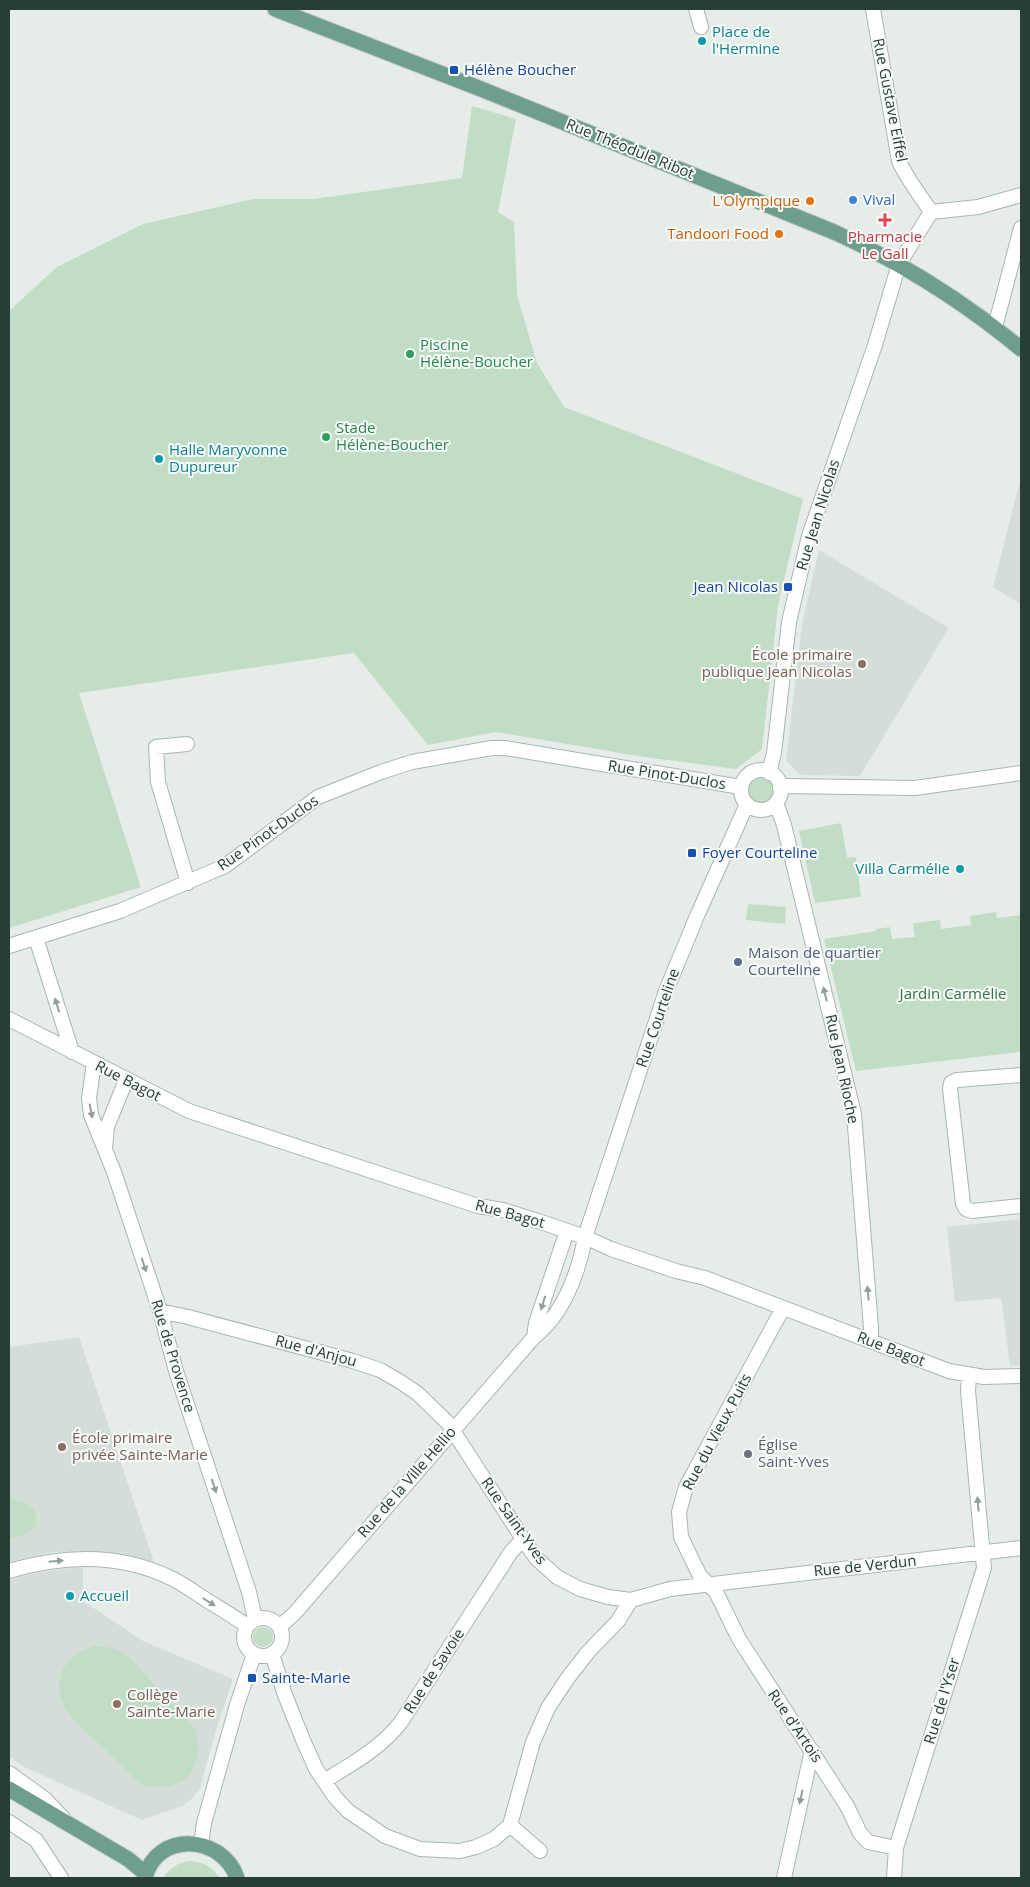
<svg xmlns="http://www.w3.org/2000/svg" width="1030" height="1887" viewBox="0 0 1030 1887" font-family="'Open Sans',sans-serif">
  <rect width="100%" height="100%" fill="#e6ede9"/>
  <path fill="#d4ddd8" d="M 1021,477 L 1021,604 L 993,587 Z
    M 819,550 L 949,628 L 860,776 L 800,775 L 786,760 L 802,624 Z
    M 1021,1219 L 1021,1365 L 1010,1366 L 1001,1298 L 955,1302 L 947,1227 Z
    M 79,1337 L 153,1559 L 153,1562 L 118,1553 L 81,1551 L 53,1552 L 9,1562 L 9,1347 Z
    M 71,1568 L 83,1568 L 83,1601 L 143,1641 L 233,1679 L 216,1730 L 200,1788 L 194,1797 L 182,1806 L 142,1820 L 22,1766 L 9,1756 L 9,1580 L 35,1573 Z"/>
  <path fill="#c1ddc5" d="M 472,106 L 516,119 L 498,212 L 514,222 L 517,295 L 537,363 L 564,407 L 803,499 L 778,606 L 762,749 L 736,769 L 644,757 L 496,732 L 428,745 L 354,653 L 79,693 L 141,887 L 9,928 L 9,311 L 57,267 L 143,224 L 253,199 L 314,199 L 462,178 Z
    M748 791a13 13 0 1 1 26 0a13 13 0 1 1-26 0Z
    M 841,823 L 847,858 L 856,857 L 861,897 L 815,903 L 799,831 Z
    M 748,904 L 786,907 L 785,924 L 746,920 Z
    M 996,912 L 997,918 L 1021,915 L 1021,1052 L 856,1071 L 824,939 L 876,931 L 876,929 L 890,927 L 892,939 L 915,937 L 913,923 L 940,920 L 941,929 L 971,925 L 970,916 Z
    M 9,1498 C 15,1500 22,1501 27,1504 C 37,1510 40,1523 31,1531 C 25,1535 16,1537 9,1539 Z
    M253 1637a10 10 0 1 1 20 0a10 10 0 1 1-20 0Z
    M 94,1646 C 109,1646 118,1649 131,1659 L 196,1730 C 206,1770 181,1795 142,1785 L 72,1718 C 49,1688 58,1658 94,1646 Z
    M 188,1861 C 202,1861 211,1866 220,1878 L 163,1878 C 170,1868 176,1864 188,1861 Z"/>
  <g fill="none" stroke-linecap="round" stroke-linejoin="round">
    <defs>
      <path id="minor" d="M 696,9 L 701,27
        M 873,9 L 899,161 C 907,179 920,195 931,212
        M 931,212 L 978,207 L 1021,195
        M 995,327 L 1021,228
        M 187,744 L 156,747 L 158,782 L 188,883
        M741 790a20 20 0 1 1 40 0a20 20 0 1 1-40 0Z
        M 769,773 L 774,753 L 789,622 L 809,536 L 875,345 L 899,264 L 931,212
        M 780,788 L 787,786 L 915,788 L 1021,773
        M 776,803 L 784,825 L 854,1114 L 871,1328 L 871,1341
        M 36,938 L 72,1052
        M 9,946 L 120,911 L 225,866 L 318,797 L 381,772 L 412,762 L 492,748 L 505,748 L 741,787
        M 9,1019 L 189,1111 L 478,1206 L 503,1210 L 538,1221 L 585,1237 L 611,1249 L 676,1271 L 705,1278 L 949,1371 L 984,1377 L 1021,1376
        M 94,1063 L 89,1098 L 91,1115 L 114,1172 L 160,1311 L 176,1371 L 249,1592 L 255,1619
        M 1021,1075 L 957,1080 L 951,1083 L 950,1089 L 963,1204 L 966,1209 L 972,1211 L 1021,1206
        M 105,1148 L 107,1127 L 126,1080
        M 783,1308 L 686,1487 L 679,1512 L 681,1537 L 700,1576 L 716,1592 L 739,1639 L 847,1806 L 860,1833 L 868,1842 L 896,1848
        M 160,1311 L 188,1317 L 353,1361 L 380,1370 L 399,1381 L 417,1393 L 448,1423 L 523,1539 L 536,1558 L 557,1577 L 580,1589 L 608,1597 L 631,1600 L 670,1589 L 1021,1548
        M 534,1337 L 536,1323 L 567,1231
        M 9,1571 C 63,1555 121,1553 173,1579 C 185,1585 197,1594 208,1601 C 221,1609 235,1617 247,1626
        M244 1637a19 19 0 1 1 38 0a19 19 0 1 1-38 0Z
        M 279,1627 L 294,1614 L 534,1337 C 563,1315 579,1272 585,1237 L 666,991 L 697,916 L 747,804
        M 272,1654 L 285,1695 L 303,1740 L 316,1769 L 335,1797 L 348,1811 L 385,1836 L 420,1849 L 460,1851 L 476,1847 L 494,1839 L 510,1825 L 533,1742 L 548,1708 L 567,1679 L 588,1652 L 618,1621 L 631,1600
        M 9,1773 L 45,1799 L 63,1818
        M 324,1781 C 352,1764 381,1748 401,1722 L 511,1552 L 523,1539
        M 9,1822 L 36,1840 L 61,1878
        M 510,1825 L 540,1851
        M 201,1844 L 204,1823 L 237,1705 L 254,1654
        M 784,1878 L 812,1750
        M 894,1878 L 896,1848 L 984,1568 L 968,1391 L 969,1375"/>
      <path id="major" d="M 275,9 L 481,89 L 834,232 C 903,263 963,301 1021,349
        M 9,1789 L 128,1859 L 146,1874
        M 145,1878 C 156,1831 222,1834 237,1878"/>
    </defs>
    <use href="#minor" stroke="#a9b5af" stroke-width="16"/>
    <use href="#major" stroke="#c2c9c6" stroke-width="17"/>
    <use href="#minor" stroke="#fff" stroke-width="14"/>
    <use href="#major" stroke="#6e9f8d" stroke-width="15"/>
  </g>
  <defs><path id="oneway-solid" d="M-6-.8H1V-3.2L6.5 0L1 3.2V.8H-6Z" transform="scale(1.25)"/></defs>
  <g fill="#929e9a">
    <use href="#oneway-solid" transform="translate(825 994) rotate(-104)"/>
    <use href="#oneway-solid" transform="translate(57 1005) rotate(-107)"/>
    <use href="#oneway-solid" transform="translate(91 1111) rotate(79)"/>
    <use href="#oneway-solid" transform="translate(144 1265) rotate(72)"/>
    <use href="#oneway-solid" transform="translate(868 1293) rotate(-95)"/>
    <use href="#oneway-solid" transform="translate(543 1303) rotate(108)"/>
    <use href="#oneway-solid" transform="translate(214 1486) rotate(72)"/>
    <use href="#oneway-solid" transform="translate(978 1504) rotate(-95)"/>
    <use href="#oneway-solid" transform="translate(56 1561) rotate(-5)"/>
    <use href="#oneway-solid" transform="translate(209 1602) rotate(32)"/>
    <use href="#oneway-solid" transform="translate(801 1797) rotate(102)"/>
  </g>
  <g fill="#0f9aa8" stroke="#f6faf8" stroke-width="2">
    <circle cx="702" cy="41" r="5"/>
    <circle cx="159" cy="459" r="5"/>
    <circle cx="960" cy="869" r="5"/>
    <circle cx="70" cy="1596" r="5"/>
  </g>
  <g fill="#1a4fb4" stroke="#f6faf8" stroke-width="2">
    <rect x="449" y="65" width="10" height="10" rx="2.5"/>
    <rect x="783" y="582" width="10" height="10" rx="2.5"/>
    <rect x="687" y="848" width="10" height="10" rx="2.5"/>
    <rect x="247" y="1673" width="10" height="10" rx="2.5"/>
  </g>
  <circle fill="#3f7fe0" stroke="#f6faf8" stroke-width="2" cx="853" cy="200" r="5"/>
  <g fill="#e8710a" stroke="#f6faf8" stroke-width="2">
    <circle cx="810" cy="201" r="5"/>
    <circle cx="779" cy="234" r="5"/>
  </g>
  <path fill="#e0444e" stroke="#f6faf8" stroke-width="2" d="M882.5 212.5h5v5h5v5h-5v5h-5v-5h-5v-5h5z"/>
  <g fill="#2e9e5b" stroke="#f6faf8" stroke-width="2">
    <circle cx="410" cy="354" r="5"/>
    <circle cx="326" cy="437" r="5"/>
  </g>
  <g fill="#8d6e63" stroke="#f6faf8" stroke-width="2">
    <circle cx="862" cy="664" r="5"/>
    <circle cx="62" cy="1447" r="5"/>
    <circle cx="117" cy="1704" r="5"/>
  </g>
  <circle fill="#5c6f8a" stroke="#f6faf8" stroke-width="2" cx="738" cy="962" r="5"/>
  <circle fill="#6b7280" stroke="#f6faf8" stroke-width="2" cx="748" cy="1454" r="5"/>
  <g text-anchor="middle" stroke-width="4" stroke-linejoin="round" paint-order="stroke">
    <g font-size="15" fill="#0d838f" stroke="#f6faf8" text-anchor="start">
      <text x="712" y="37">Place de<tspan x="712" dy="17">l'Hermine</tspan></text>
      <text x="169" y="455">Halle Maryvonne<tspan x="169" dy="17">Dupureur</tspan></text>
      <text x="950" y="874" text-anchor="end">Villa Carmélie</text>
      <text x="80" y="1601">Accueil</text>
    </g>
    <g font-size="15" fill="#164399" stroke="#f6faf8" text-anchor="start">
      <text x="464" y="75">Hélène Boucher</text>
      <text x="778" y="592" text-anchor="end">Jean Nicolas</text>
      <text x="702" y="858">Foyer Courteline</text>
      <text x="262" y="1683">Sainte-Marie</text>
    </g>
    <g font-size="15" fill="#263e35" stroke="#f6faf8">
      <text transform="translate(890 100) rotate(79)" y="5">Rue Gustave Eiffel</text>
      <text transform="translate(630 149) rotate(22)" y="5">Rue Théodule Ribot</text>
      <text transform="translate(818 515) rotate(-73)" y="5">Rue Jean Nicolas</text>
      <text transform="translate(667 775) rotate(9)" y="5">Rue Pinot-Duclos</text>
      <text transform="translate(268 833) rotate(-35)" y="5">Rue Pinot-Duclos</text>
      <text transform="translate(658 1018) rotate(-71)" y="5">Rue Courteline</text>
      <text transform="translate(842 1069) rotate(78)" y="5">Rue Jean Rioche</text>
      <text transform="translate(128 1081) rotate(27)" y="5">Rue Bagot</text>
      <text transform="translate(510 1214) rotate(15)" y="5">Rue Bagot</text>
      <text transform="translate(891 1349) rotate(21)" y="5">Rue Bagot</text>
      <text transform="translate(316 1351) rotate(15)" y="5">Rue d'Anjou</text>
      <text transform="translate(173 1356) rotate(73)" y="5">Rue de Provence</text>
      <text transform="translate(717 1432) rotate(-62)" y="5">Rue du Vieux Puits</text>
      <text transform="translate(407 1482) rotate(-49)" y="5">Rue de la Ville Hellio</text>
      <text transform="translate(514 1521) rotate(55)" y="5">Rue Saint-Yves</text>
      <text transform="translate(865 1566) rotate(-6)" y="5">Rue de Verdun</text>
      <text transform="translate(434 1671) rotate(-57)" y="5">Rue de Savoie</text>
      <text transform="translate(942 1701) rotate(-73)" y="5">Rue de l'Yser</text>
      <text transform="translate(795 1726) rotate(56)" y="5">Rue d'Artois</text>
    </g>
    <g font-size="15" fill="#366cbe" stroke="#f6faf8" text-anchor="start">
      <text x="863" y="205">Vival</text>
    </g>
    <g font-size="15" fill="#c56008" stroke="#f6faf8" text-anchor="end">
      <text x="800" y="206">L'Olympique</text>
      <text x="769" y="239">Tandoori Food</text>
    </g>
    <g font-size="15" fill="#be3a42" stroke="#f6faf8">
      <text x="885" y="242">Pharmacie<tspan x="885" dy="17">Le Gall</tspan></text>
    </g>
    <g font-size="15" fill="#27864d" stroke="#f6faf8" text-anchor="start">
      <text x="420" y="350">Piscine<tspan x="420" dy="17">Hélène-Boucher</tspan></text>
      <text x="336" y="433">Stade<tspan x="336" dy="17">Hélène-Boucher</tspan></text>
    </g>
    <g font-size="15" fill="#785e54" stroke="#f6faf8" text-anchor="start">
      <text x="852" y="660" text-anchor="end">École primaire<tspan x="852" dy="17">publique Jean Nicolas</tspan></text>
      <text x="72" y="1443">École primaire<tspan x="72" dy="17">privée Sainte-Marie</tspan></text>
      <text x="127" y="1700">Collège<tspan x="127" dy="17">Sainte-Marie</tspan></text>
    </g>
    <g font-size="15" fill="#4e5e75" stroke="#f6faf8" text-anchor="start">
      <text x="748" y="958">Maison de quartier<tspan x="748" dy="17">Courteline</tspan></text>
    </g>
    <g font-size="15" fill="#337245" stroke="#f6faf8">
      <text x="953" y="999">Jardin Carmélie</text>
    </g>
    <g font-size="15" fill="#5b616d" stroke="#f6faf8" text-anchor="start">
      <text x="758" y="1450">Église<tspan x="758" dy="17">Saint-Yves</tspan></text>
    </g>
  </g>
  <rect width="1030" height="1887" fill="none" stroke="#263e35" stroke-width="20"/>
</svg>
